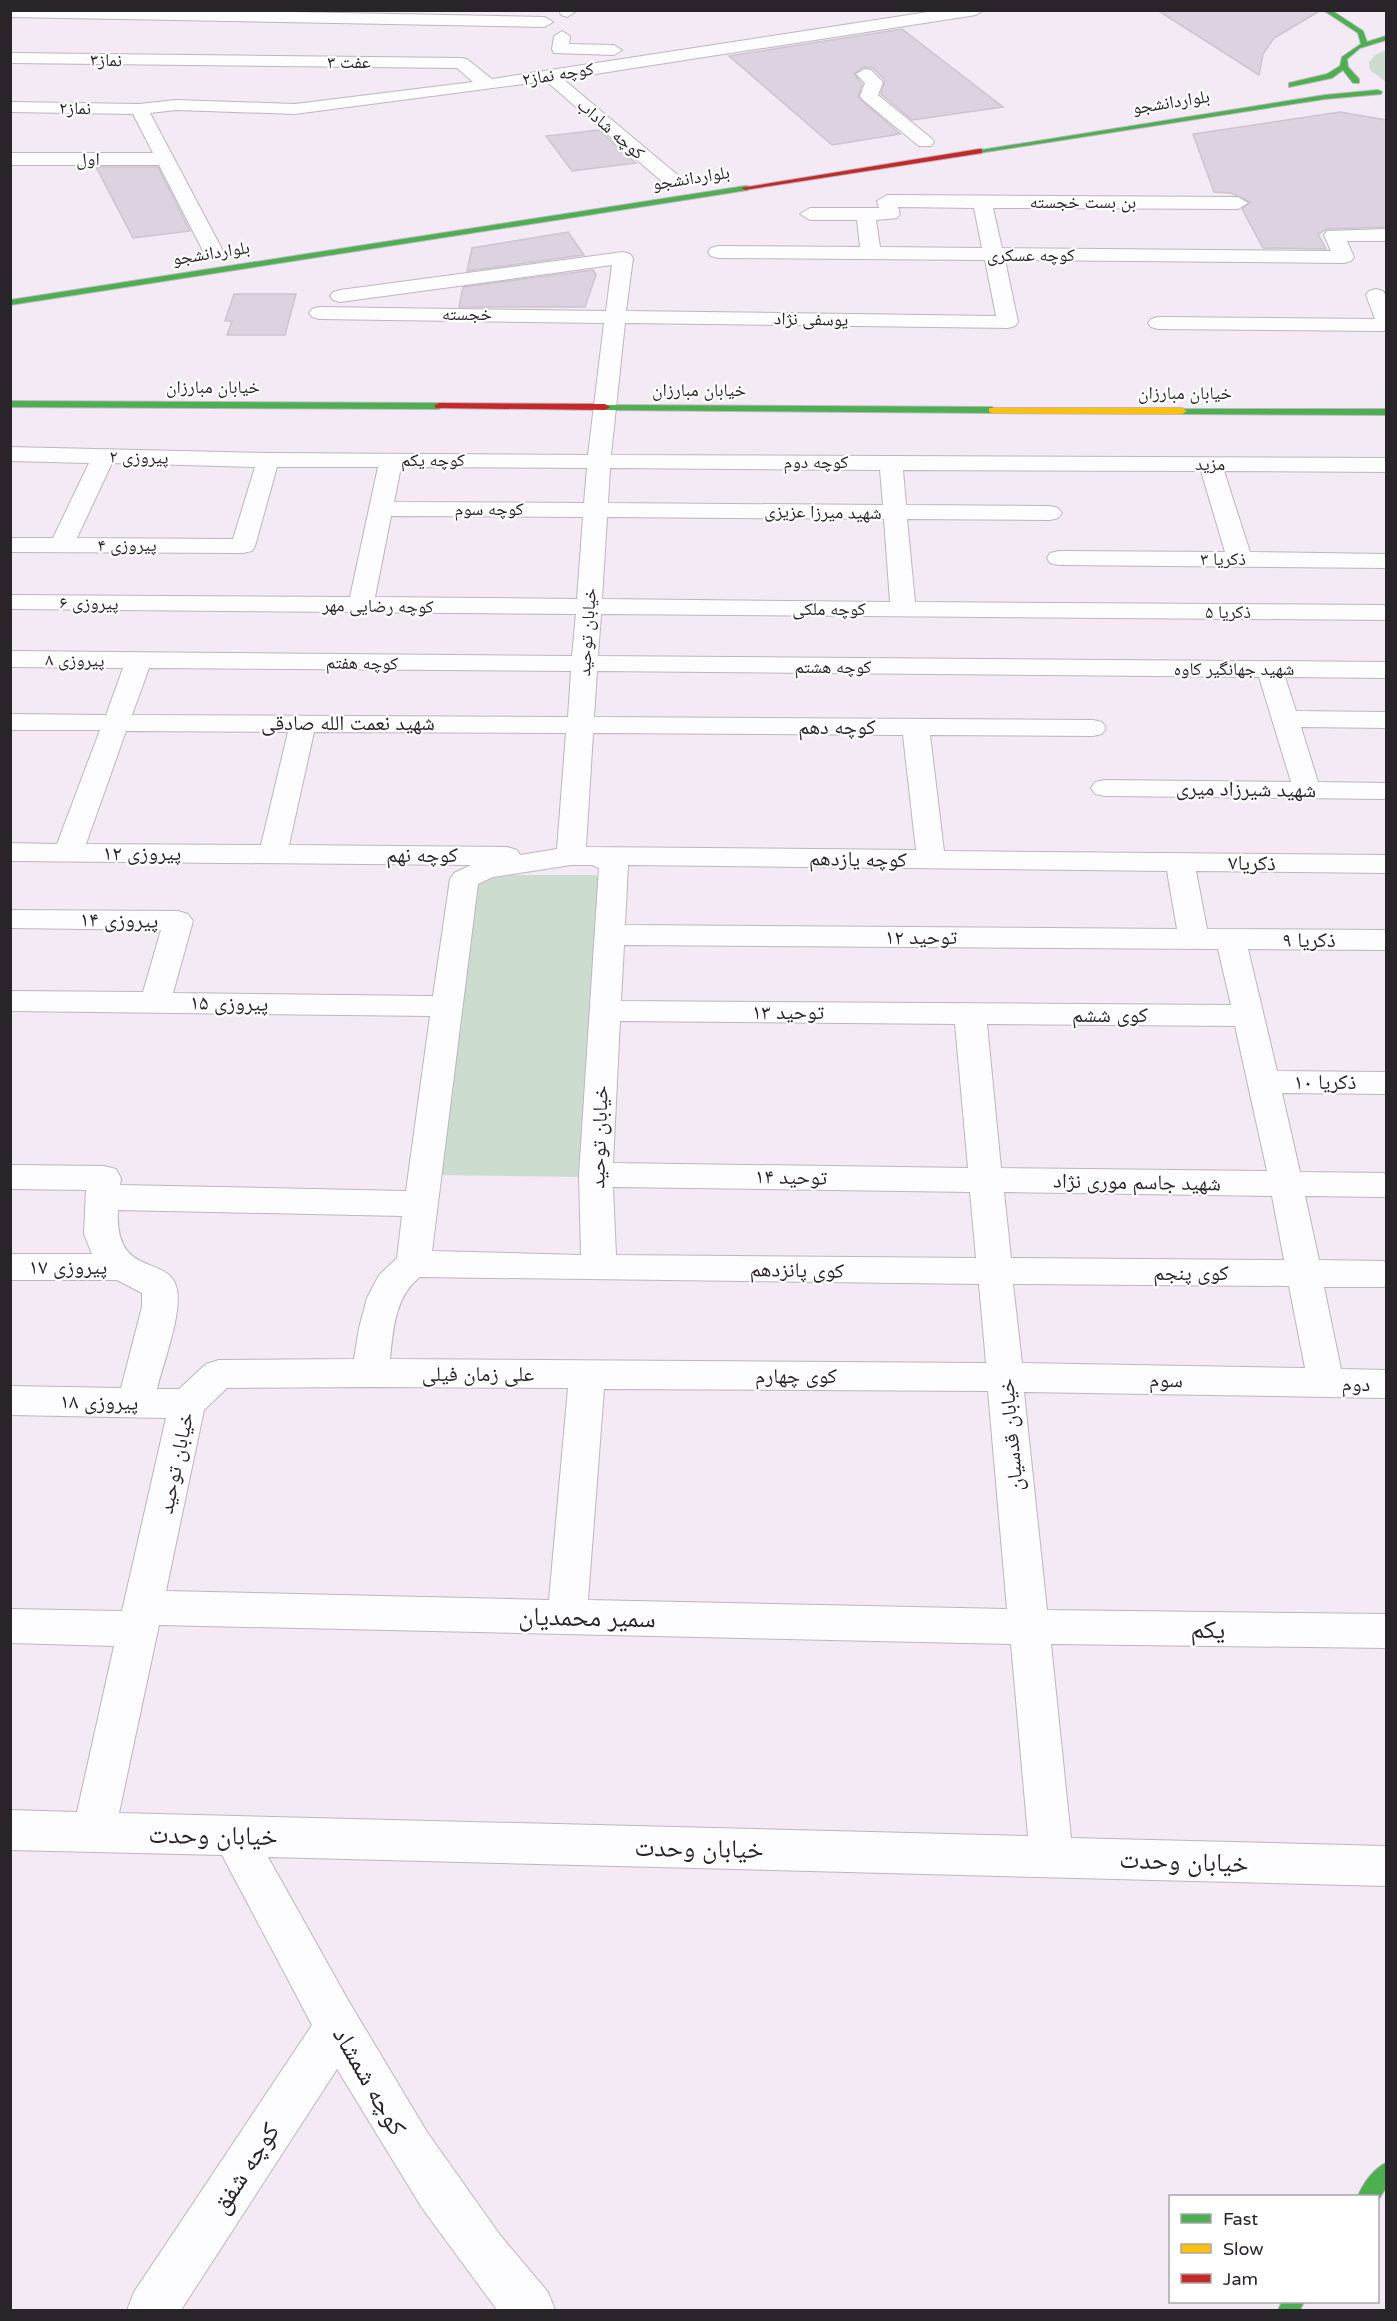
<svg xmlns="http://www.w3.org/2000/svg" width="1397" height="2321" viewBox="0 0 1397 2321" font-family="'Varela Round','Noto Naskh Arabic',sans-serif">
  <rect width="100%" height="100%" fill="#f3eaf5"/>
  <path fill="#ccdcce" d="M 1386,50 L 1386,82 L 1370,70 L 1369,62 L 1375,55 Z
    M 483,875 L 595,875 L 603,881 L 584,1177 L 435,1175 L 471,880 Z"/>
  <path fill="#ddd2e0" stroke="#cbc5cd" stroke-width="1.5" d="M 1157,10 L 1316,10 L 1318,12 L 1274,38 L 1263,54 L 1259,75 Z
    M 902,29 L 1003,107 L 912,120 L 881,94 L 885,80 L 873,68 L 864,67 L 854,74 L 862,84 L 858,97 L 900,134 L 832,145 L 729,56 Z
    M 1340,112 L 1386,120 L 1386,227 L 1327,229 L 1318,234 L 1326,249 L 1263,248 L 1242,209 L 1250,202 L 1231,193 L 1214,192 L 1193,134 Z
    M 599,130 L 636,163 L 572,171 L 546,136 Z
    M 96,167 L 158,167 L 190,231 L 133,238 Z
    M 568,232 L 584,255 L 467,271 L 472,248 Z
    M 593,270 L 596,275 L 585,307 L 459,307 L 463,287 Z
    M 234,294 L 296,294 L 285,335 L 227,335 L 232,321 L 225,321 Z"/>
  <g fill="none" stroke-linecap="round" stroke-linejoin="round">
    <defs>
      <path id="street" d="M 10,10 L 193,10 L 545,17 L 553,22 L 545,27 L 10,17 Z
        M 559,10 L 575,10 L 575,12 L 567,17 L 561,15 Z
        M 941,10 L 984,10 L 976,15 L 563,79 L 680,177 L 682,181 L 680,185 L 666,185 L 546,81 L 295,114 L 176,110 L 150,113 L 224,253 L 221,257 L 207,257 L 204,253 L 159,165 L 10,165 L 10,153 L 153,153 L 133,114 L 10,112 L 10,102 L 139,104 L 176,100 L 295,104 L 473,82 L 457,68 L 10,63 L 10,53 L 461,58 L 467,59 L 492,79 Z
        M 562,31 L 570,36 L 569,44 L 614,45 L 622,50 L 614,55 L 554,53 L 552,49 L 554,36 Z
        M 865,69 L 871,70 L 883,82 L 878,95 L 931,138 L 934,142 L 931,146 L 919,146 L 863,100 L 860,96 L 865,83 L 856,74 Z
        M 887,195 L 1238,197 L 1248,203 L 1238,209 L 993,208 L 1002,248 L 1331,251 L 1324,235 L 1327,231 L 1386,229 L 1386,241 L 1347,241 L 1354,257 L 1351,261 L 1344,263 L 1005,260 L 1018,322 L 1015,326 L 1008,328 L 625,323 L 611,455 L 1386,458 L 1386,472 L 1224,471 L 1250,552 L 1386,554 L 1386,568 L 1059,565 L 1050,563 L 1047,558 L 1050,553 L 1059,551 L 1225,552 L 1201,471 L 903,470 L 906,505 L 1050,506 L 1058,508 L 1062,513 L 1058,518 L 1050,520 L 907,519 L 915,602 L 1386,605 L 1386,620 L 601,614 L 598,656 L 1386,662 L 1386,678 L 1285,677 L 1296,711 L 1386,712 L 1386,728 L 1301,727 L 1318,782 L 1386,783 L 1386,799 L 1105,796 L 1095,794 L 1091,788 L 1095,782 L 1105,780 L 1291,782 L 1259,677 L 597,671 L 594,717 L 1093,720 L 1102,722 L 1106,728 L 1102,734 L 1093,736 L 930,735 L 944,851 L 1386,855 L 1386,873 L 1196,871 L 1207,929 L 1386,930 L 1386,950 L 1248,949 L 1277,1071 L 1386,1072 L 1386,1094 L 1282,1093 L 1300,1172 L 1386,1173 L 1386,1197 L 1305,1196 L 1319,1260 L 1386,1261 L 1386,1287 L 1324,1287 L 1341,1369 L 1386,1370 L 1386,1398 L 1024,1392 L 1047,1610 L 1386,1614 L 1386,1648 L 1051,1644 L 1071,1838 L 1386,1846 L 1386,1886 L 268,1857 L 348,2000 L 427,2132 L 500,2235 L 548,2292 L 555,2310 L 497,2310 L 422,2208 L 337,2069 L 181,2310 L 127,2310 L 134,2292 L 312,2025 L 222,1855 L 10,1850 L 10,1810 L 77,1812 L 114,1646 L 10,1643 L 10,1609 L 122,1611 L 166,1418 L 10,1415 L 10,1386 L 121,1388 L 142,1307 L 142,1293 L 117,1280 L 10,1280 L 10,1254 L 92,1254 L 84,1234 L 86,1190 L 10,1189 L 10,1165 L 104,1166 L 116,1169 L 121,1178 L 120,1185 L 406,1191 L 430,1016 L 10,1011 L 10,991 L 143,992 L 161,930 L 10,928 L 10,910 L 178,911 L 188,914 L 193,921 L 173,993 L 433,996 L 450,879 L 454,873 L 471,865 L 10,861 L 10,843 L 57,844 L 100,730 L 10,730 L 10,714 L 106,715 L 123,668 L 10,667 L 10,651 L 572,656 L 576,614 L 10,609 L 10,595 L 350,597 L 378,467 L 277,467 L 255,546 L 252,551 L 243,553 L 10,552 L 10,538 L 53,538 L 89,463 L 10,461 L 10,447 L 268,453 L 588,455 L 604,323 L 319,319 L 312,317 L 309,313 L 312,309 L 319,307 L 606,311 L 612,265 L 340,302 L 333,300 L 330,296 L 333,292 L 340,290 L 623,252 L 630,254 L 633,258 L 626,311 L 996,316 L 985,260 L 718,258 L 711,256 L 708,252 L 711,248 L 718,246 L 860,247 L 857,220 L 810,220 L 800,214 L 810,208 L 879,208 L 877,201 ZM 898,207 L 974,208 L 982,248 L 880,247 L 876,220 L 897,218 L 900,214 ZM 112,463 L 255,467 L 233,539 L 77,538 ZM 401,467 L 587,468 L 584,503 L 394,502 ZM 610,468 L 880,470 L 883,505 L 608,503 ZM 391,516 L 583,517 L 577,599 L 375,597 ZM 607,517 L 884,519 L 890,602 L 602,599 ZM 149,668 L 571,671 L 568,717 L 132,715 ZM 126,731 L 288,732 L 261,845 L 86,844 ZM 314,732 L 566,733 L 557,849 L 520,855 L 517,850 L 507,847 L 289,845 ZM 593,733 L 903,735 L 916,850 L 586,847 ZM 571,865 L 592,865 L 599,868 L 579,1175 L 581,1255 L 432,1251 L 478,884 L 493,877 ZM 628,865 L 1167,871 L 1177,929 L 625,925 ZM 624,945 L 1218,949 L 1231,1005 L 621,1001 ZM 620,1021 L 955,1024 L 968,1168 L 613,1163 ZM 987,1024 L 1235,1026 L 1267,1171 L 1001,1168 ZM 613,1187 L 970,1192 L 976,1258 L 616,1255 ZM 1004,1192 L 1272,1196 L 1284,1260 L 1011,1258 ZM 118,1210 L 402,1216 L 397,1258 L 379,1275 L 367,1298 L 359,1328 L 354,1359 L 219,1360 L 206,1364 L 179,1389 L 157,1389 C 163,1363 184,1310 176,1286 C 167,1255 114,1278 118,1210 ZM 420,1277 L 979,1284 L 986,1363 L 390,1359 C 393,1330 395,1296 420,1277 ZM 1013,1284 L 1289,1286 L 1305,1368 L 1022,1363 ZM 370,1387 L 568,1388 L 549,1600 L 166,1591 L 204,1410 L 227,1388 ZM 604,1389 L 988,1391 L 1007,1609 L 588,1600 ZM 159,1625 L 1011,1644 L 1028,1836 L 119,1813 Z
        M 1376,289 L 1383,291 L 1386,296 L 1386,331 L 1158,329 L 1151,327 L 1148,323 L 1151,319 L 1158,317 L 1375,319 L 1366,295 L 1369,291 Z"/>
      <path id="fast" d="M 1323,10 L 1331,10 L 1363,31 L 1367,42 L 1386,36 L 1386,40 L 1360,48 L 1347,59 L 1348,67 L 1359,79 L 1359,83 L 1353,83 L 1343,70 L 1332,78 L 1289,87 L 1289,83 L 1327,74 L 1340,66 L 1342,57 L 1361,44 L 1358,33 Z
        M 1378,90 L 1382,92 L 1381,94 L 1325,99 L 979,153 L 975,151 L 1325,95 Z
        M 745,186 L 748,186 L 748,190 L 10,305 L 10,300 Z
        M 10,401 L 439,403 L 444,406 L 439,409 L 10,407 Z
        M 602,405 L 992,407 L 997,410 L 992,413 L 605,410 L 602,409 Z
        M 1179,409 L 1386,409 L 1386,415 L 1182,414 L 1177,411 Z
        M 1386,2163 L 1386,2188 L 1378,2200 L 1378,2196 L 1358,2196 C 1362,2185 1374,2168 1386,2163 Z
        M 1282,2302 L 1304,2302 L 1300,2310 L 1278,2310 Z"/>
      <path id="slow" d="M 989,408 L 1182,408 L 1187,411 L 1182,414 L 992,413 L 989,412 Z"/>
      <path id="jam" d="M 979,149 L 982,149 L 982,153 L 745,190 L 741,188 Z
        M 439,403 L 605,404 L 610,407 L 605,410 L 436,408 L 434,406 Z"/>
    </defs>
    <use href="#street" stroke="#bdb6bf" stroke-width="2"/>
    <use href="#fast" stroke="#bdb6bf" stroke-width="2"/>
    <use href="#slow" stroke="#bdb6bf" stroke-width="2"/>
    <use href="#jam" stroke="#bdb6bf" stroke-width="2"/>
    <use href="#street" fill="#fdfcfe" fill-rule="evenodd"/>
    <use href="#fast" fill="#4caf50" fill-rule="evenodd"/>
    <use href="#slow" fill="#ffc107" fill-rule="evenodd"/>
    <use href="#jam" fill="#c62828" fill-rule="evenodd"/>
  </g>
  <g text-anchor="middle" stroke-width="4.5" stroke-linejoin="round" paint-order="stroke">
    <g font-size="18" fill="#29232a" stroke="#fff">
      <text transform="translate(106 60) rotate(1)" y="6">نماز۳</text>
      <text x="349" y="68">عفت ۳</text>
      <text transform="translate(558 74) rotate(-9)" y="6">کوچه نماز۲</text>
      <text transform="translate(1171 102) rotate(-9)" y="6">بلواردانشجو</text>
      <text transform="translate(75 108) rotate(1)" y="6">نماز۲</text>
      <text transform="translate(611 129) rotate(41)" y="6">کوچه شاداب</text>
      <text x="88" y="165">اول</text>
      <text transform="translate(691 178) rotate(-9)" y="6">بلواردانشجو</text>
      <text x="1083" y="208">بن بست خجسته</text>
      <text transform="translate(211 253) rotate(-9)" y="6">بلواردانشجو</text>
      <text x="1031" y="261">کوچه عسکری</text>
      <text x="467" y="320">خجسته</text>
      <text transform="translate(811 319) rotate(1)" y="6">یوسفی نژاد</text>
      <text x="213" y="393">خیابان مبارزان</text>
      <text x="699" y="396">خیابان مبارزان</text>
      <text x="1185" y="399">خیابان مبارزان</text>
      <text transform="translate(139 457) rotate(1)" y="6">پیروزی ۲</text>
      <text x="433" y="466">کوچه یکم</text>
      <text x="816" y="468">کوچه دوم</text>
      <text x="1210" y="470">مزید</text>
      <text x="489" y="515">کوچه سوم</text>
      <text transform="translate(823 512) rotate(1)" y="6">شهید میرزا عزیزی</text>
      <text x="127" y="551">پیروزی ۴</text>
      <text x="1223" y="565">ذکریا ۳</text>
      <text transform="translate(89 603) rotate(1)" y="6">پیروزی ۶</text>
      <text transform="translate(378 606) rotate(1)" y="6">کوچه رضایی مهر</text>
      <text x="829" y="615">کوچه ملکی</text>
      <text x="1228" y="618">ذکریا ۵</text>
      <text transform="translate(587 632) rotate(-86)" y="6">خیابان توحید</text>
      <text transform="translate(75 660) rotate(1)" y="6">پیروزی ۸</text>
      <text transform="translate(362 663) rotate(1)" y="6">کوچه هفتم</text>
      <text x="833" y="673">کوچه هشتم</text>
      <text x="1234" y="675">شهید جهانگیر کاوه</text>
    </g>
    <g font-size="21" fill="#29232a" stroke="#fff">
      <text x="348" y="730">شهید نعمت الله صادقی</text>
      <text x="837" y="734">کوچه دهم</text>
      <text transform="translate(1246 789) rotate(1)" y="7">شهید شیرزاد میری</text>
      <text x="142" y="860">پیروزی ۱۲</text>
      <text x="422" y="862">کوچه نهم</text>
      <text transform="translate(858 859) rotate(1)" y="7">کوچه یازدهم</text>
      <text transform="translate(1252 863) rotate(1)" y="7">ذکریا۷</text>
      <text transform="translate(119 920) rotate(1)" y="7">پیروزی ۱۴</text>
      <text x="921" y="944">توحید ۱۲</text>
      <text x="1309" y="947">ذکریا ۹</text>
      <text transform="translate(229 1003) rotate(1)" y="7">پیروزی ۱۵</text>
      <text x="788" y="1019">توحید ۱۳</text>
      <text x="1110" y="1022">کوی ششم</text>
      <text x="1325" y="1089">ذکریا ۱۰</text>
      <text transform="translate(599 1137) rotate(-88)" y="7">خیابان توحید</text>
      <text transform="translate(791 1177) rotate(1)" y="7">توحید ۱۴</text>
      <text transform="translate(1137 1182) rotate(1)" y="7">شهید جاسم موری نژاد</text>
      <text x="68" y="1274">پیروزی ۱۷</text>
      <text transform="translate(797 1270) rotate(1)" y="7">کوی پانزدهم</text>
      <text x="1191" y="1280">کوی پنجم</text>
      <text x="478" y="1381">علی زمان فیلی</text>
      <text x="796" y="1383">کوی چهارم</text>
      <text transform="translate(1166 1380) rotate(1)" y="7">سوم</text>
      <text transform="translate(1356 1384) rotate(1)" y="7">دوم</text>
      <text transform="translate(99 1402) rotate(1)" y="7">پیروزی ۱۸</text>
      <text transform="translate(1011 1435) rotate(-95)" y="7">خیابان قدسیان</text>
      <text transform="translate(176 1463) rotate(-78)" y="7">خیابان توحید</text>
    </g>
    <g font-size="26" fill="#29232a" stroke="#fff">
      <text transform="translate(587 1617) rotate(1)" y="9">سمیر محمدیان</text>
      <text transform="translate(1208 1629) rotate(1)" y="9">یکم</text>
      <text transform="translate(213 1835) rotate(1)" y="9">خیابان وحدت</text>
      <text transform="translate(699 1848) rotate(1)" y="9">خیابان وحدت</text>
      <text transform="translate(1184 1861) rotate(2)" y="9">خیابان وحدت</text>
      <text transform="translate(370 2081) rotate(60)" y="9">کوچه شمشاد</text>
      <text transform="translate(245 2168) rotate(-57)" y="9">کوچه شفق</text>
    </g>
  </g>
  <rect width="1397" height="2321" fill="none" stroke="#29232a" stroke-width="24"/>
  <rect x="1169" y="2195" width="210" height="108" fill="#ffffff" stroke="#a9a7aa" stroke-width="1.5"/>
  <rect x="1181" y="2214" width="30" height="9" fill="#4caf50" stroke="#a9a7aa" stroke-width="1.5"/>
  <text x="1223" y="2225" font-size="18" fill="#29232a">Fast</text>
  <rect x="1181" y="2244" width="30" height="9" fill="#ffc107" stroke="#a9a7aa" stroke-width="1.5"/>
  <text x="1223" y="2255" font-size="18" fill="#29232a">Slow</text>
  <rect x="1181" y="2274" width="30" height="9" fill="#c62828" stroke="#a9a7aa" stroke-width="1.5"/>
  <text x="1223" y="2285" font-size="18" fill="#29232a">Jam</text>
</svg>
